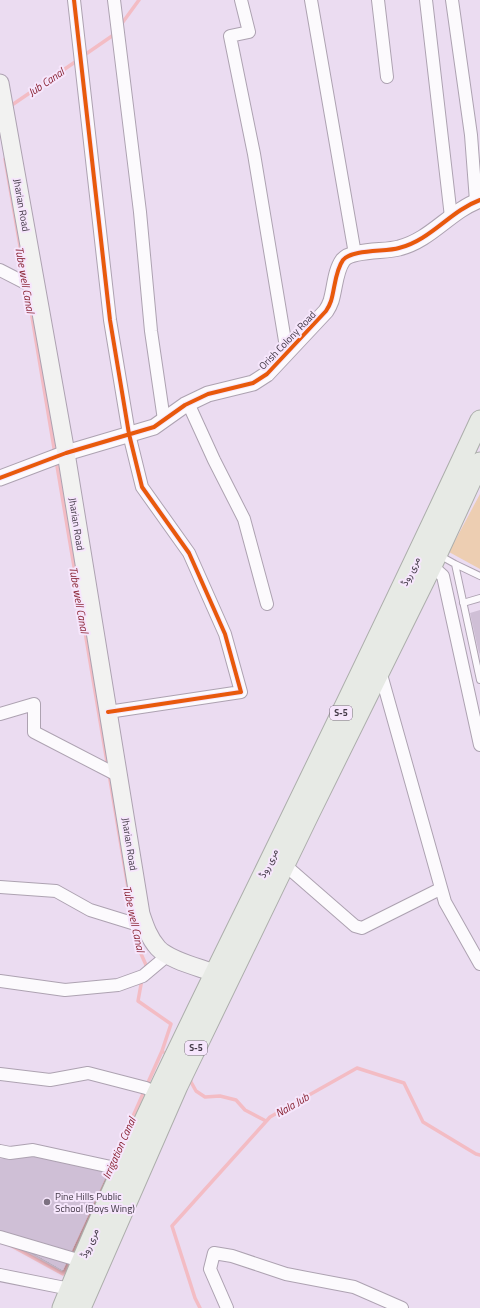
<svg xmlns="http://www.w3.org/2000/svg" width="480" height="1308" viewBox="0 0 480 1308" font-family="'Titillium Web',Vazirmatn,sans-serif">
  <defs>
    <filter id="shadow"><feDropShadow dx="2.5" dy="4.5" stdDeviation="2" flood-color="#0004"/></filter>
  </defs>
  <rect width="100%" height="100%" fill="#ebdcf1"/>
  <path fill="#edceb2" d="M 480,494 L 480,569 L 449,552 Z"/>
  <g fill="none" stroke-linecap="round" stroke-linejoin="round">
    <path stroke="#f3bcc4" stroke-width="3.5" d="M 120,26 L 139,0
      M 83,56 L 112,36 L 115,32
      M 9,107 L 78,60
      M 5,159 L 26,281
      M 27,287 L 55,454
      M 56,460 L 108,768
      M 109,774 L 138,947 L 146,965 L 145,969
      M 142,979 L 138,1001 L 171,1024 L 162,1051
      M 190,1076 L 191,1082 L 196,1091 L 205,1097 L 220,1096 L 236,1100 L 245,1110 L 266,1121
      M 10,1245 L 63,1274 L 162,1051 L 163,1052
      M 200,1308 L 195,1298 L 172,1226 L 270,1117 L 357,1068 L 404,1083 L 423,1122 L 476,1154 L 480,1155"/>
  </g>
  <path fill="#cfbfd6" filter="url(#shadow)" d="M 480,610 L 480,653 L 479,653 L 470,613 Z
    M 26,1153 L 109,1170 L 63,1270 L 0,1234 L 0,1159 L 3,1159 Z"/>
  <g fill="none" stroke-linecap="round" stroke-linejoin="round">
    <defs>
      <path id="service" d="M 439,555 L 455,564 L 480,680
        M 455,564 L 480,576
        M 463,603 L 480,598"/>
      <path id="minor" d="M 74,0 L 110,320 L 129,434 L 142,487 L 189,553 L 225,634 L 241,692 L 108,712
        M 114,0 L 140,212 L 151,331 L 164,420
        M 241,0 L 249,32 L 230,36 L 254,154 L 287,353
        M 311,0 L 355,254
        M 378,0 L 387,77
        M 426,0 L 451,217
        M 452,0 L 471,135 L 476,201
        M 0,270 L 37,289
        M 188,403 L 214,460 L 244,519 L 267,604
        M 432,566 L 443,576 L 480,745
        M 380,671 L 445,902 L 480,964
        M 0,714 L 34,704 L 34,732 L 119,776
        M 285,865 L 355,926 L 362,928 L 440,889
        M 0,887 L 56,891 L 90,910 L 145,927
        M 0,981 L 65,990 L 118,985 L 143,976 L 168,955
        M 0,1074 L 50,1080 L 88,1073 L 146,1088 L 156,1093
        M 0,1151 L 10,1153 L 33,1150 L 111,1167 L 122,1168
        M 0,1237 L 81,1261
        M 0,1275 L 70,1289
        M 227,1308 L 210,1269 L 214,1253 L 232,1256 L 286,1274 L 354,1287 L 402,1308"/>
      <path id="tertiary" d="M 0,478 L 66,453 L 154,427 L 185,405 L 208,394 L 253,383 L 267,374 L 326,311 C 328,308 330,304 331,301 C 335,288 335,271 343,260 C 352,249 386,252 399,248 C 431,240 450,211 480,200"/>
      <path id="secondary" d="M 0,83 L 66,453 L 141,914 C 145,926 149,938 158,948 C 169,960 198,967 214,973"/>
      <path id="primary" d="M 62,1308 C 117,1172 181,1041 246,909 C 325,747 404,584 480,420
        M 81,1308 L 178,1086 L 310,813 L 432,566 L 480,462"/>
    </defs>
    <use href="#service" stroke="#ada2b1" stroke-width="8"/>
    <use href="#minor" stroke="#ada2b1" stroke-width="14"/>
    <use href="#tertiary" stroke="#ada2b1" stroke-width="17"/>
    <use href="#secondary" stroke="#ada2b1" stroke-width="19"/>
    <use href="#primary" stroke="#acaeab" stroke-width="21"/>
    <use href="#service" stroke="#fcfafd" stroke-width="6"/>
    <use href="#minor" stroke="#fcfafd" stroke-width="12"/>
    <use href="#tertiary" stroke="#fcfafd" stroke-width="15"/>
    <use href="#secondary" stroke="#f2f2f1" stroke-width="17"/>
    <use href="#primary" stroke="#e7eae5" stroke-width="19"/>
    <defs>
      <path id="cycleway" d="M 74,0 L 110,320 L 129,434 L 142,487 L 189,553 L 225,634 L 241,692 L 108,712
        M 0,478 L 66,453 L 154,427 L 185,405 L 208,394 L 253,383 L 267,374 L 326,311 C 328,308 330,304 331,301 C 335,288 335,271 343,260 C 352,249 386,252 399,248 C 431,240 450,211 480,200"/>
    </defs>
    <use href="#cycleway" stroke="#f6e6fc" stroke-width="6"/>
    <use href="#cycleway" stroke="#e8590c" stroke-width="4"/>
  </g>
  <circle fill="#7d7182" stroke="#f6e6fc" stroke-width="1.5" cx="47" cy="1202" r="4"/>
  <g text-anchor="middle" stroke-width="4" stroke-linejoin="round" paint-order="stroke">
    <g fill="#f6e6fc" stroke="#786c7d" stroke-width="1">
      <rect x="330" y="706" width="22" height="14" rx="3"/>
      <rect x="185" y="1041" width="22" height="14" rx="3"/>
    </g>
    <g font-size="9" font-weight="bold" fill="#423846">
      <text x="341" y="716">S-5</text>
      <text x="196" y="1051">S-5</text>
    </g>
    <g font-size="10" fill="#423846" stroke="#f6e6fc">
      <text transform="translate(22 205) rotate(80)" y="4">Jharian Road</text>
      <text transform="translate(287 340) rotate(-46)" y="4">Orish Colony Road</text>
      <text transform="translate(77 524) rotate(81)" y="4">Jharian Road</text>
      <text transform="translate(410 571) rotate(-64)" y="4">مری روڈ</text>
      <text transform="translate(130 844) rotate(81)" y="4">Jharian Road</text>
      <text transform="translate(268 863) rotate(-64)" y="4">مری روڈ</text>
      <text transform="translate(89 1243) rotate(-66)" y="4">مری روڈ</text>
    </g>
    <g font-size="10" fill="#423846" stroke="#f6e6fc" text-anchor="start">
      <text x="55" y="1200">Pine Hills Public<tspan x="55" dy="12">School (Boys Wing)</tspan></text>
    </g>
    <g font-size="11" font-style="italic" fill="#892333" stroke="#f6e6fc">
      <text transform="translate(46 82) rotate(-34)" y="4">Jub Canal</text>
      <text transform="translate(25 280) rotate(80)" y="4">Tube well Canal</text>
      <text transform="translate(79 600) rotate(80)" y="4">Tube well Canal</text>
      <text transform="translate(134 919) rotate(78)" y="4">Tube well Canal</text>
      <text transform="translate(292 1105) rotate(-30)" y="4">Nala Jub</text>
      <text transform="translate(119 1148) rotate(-66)" y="4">Irrigation Canal</text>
    </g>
  </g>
</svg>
